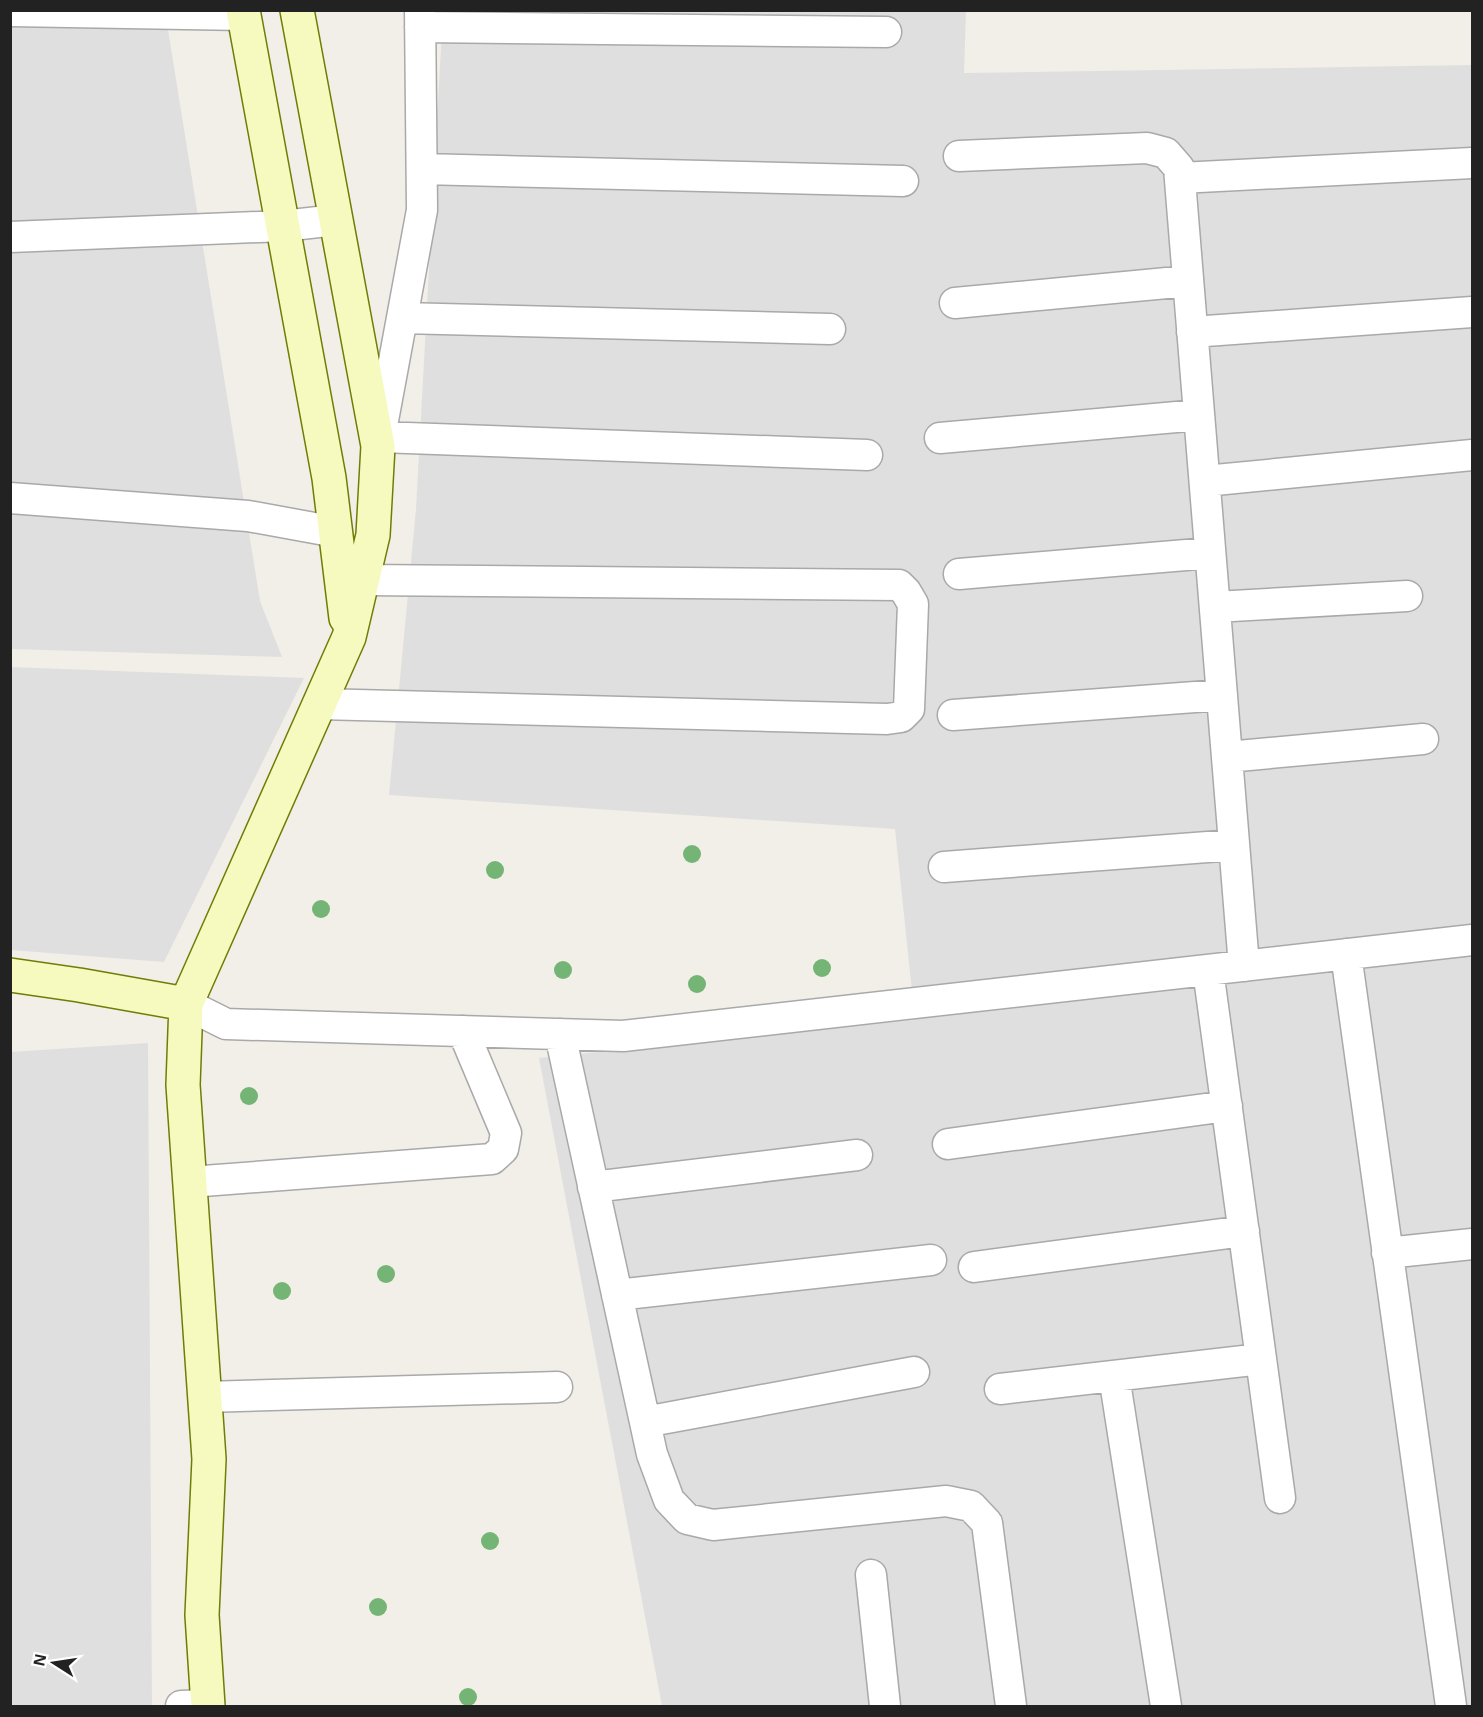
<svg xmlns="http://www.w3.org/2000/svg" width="1483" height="1717" viewBox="0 0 1483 1717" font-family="Helvetica,sans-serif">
  <rect width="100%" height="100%" fill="#f2efe9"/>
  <path fill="#e0dfdf" d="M 11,11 L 165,11 L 260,601 L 282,657 L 11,649 Z
    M 443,11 L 966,11 L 964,73 L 1472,65 L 1472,1706 L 662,1706 L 539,1058 L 915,1020 L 895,829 L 389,795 L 416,509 Z
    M 11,667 L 304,678 L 164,962 L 11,950 Z
    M 148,1043 L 152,1706 L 11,1706 L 11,1052 Z"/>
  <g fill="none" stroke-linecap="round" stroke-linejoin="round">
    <defs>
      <path id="street" d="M 10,11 L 244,15
        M 420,27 L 886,32
        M 959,156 L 1147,148 L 1166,153 L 1179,168 L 1244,966
        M 422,169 L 903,181
        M 1180,178 L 1472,163
        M 10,237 L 283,226 L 336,220
        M 955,303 L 1188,281
        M 402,318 L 830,329
        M 1192,332 L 1472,312
        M 380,437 L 867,455
        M 940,438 L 1199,415
        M 379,442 L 422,210 L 420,10
        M 1205,481 L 1472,455
        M 10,498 L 248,516 L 336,532
        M 959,574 L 1210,553
        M 1215,607 L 1407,596
        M 319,704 L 887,719 L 901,717 L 909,709 L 913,604 L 906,592 L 899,585 L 363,580
        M 953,715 L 1222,695
        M 1227,757 L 1423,739
        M 944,867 L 1234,845
        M 1346,954 L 1451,1706
        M 1208,970 L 1280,1498
        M 186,1004 L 226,1024 L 623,1036 L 1472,940
        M 560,1034 L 652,1454 L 669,1500 L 687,1519 L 713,1525 L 946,1501 L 971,1506 L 987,1523 L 1011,1706
        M 948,1144 L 1227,1106
        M 190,1182 L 492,1159 L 503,1149 L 506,1133 L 463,1031
        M 593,1187 L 857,1155
        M 1387,1253 L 1472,1244
        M 974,1267 L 1244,1231
        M 617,1295 L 931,1260
        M 1114,1376 L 1166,1706
        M 1000,1389 L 1261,1359
        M 205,1397 L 557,1387
        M 645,1422 L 914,1372
        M 871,1575 L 885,1706
        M 181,1706 L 208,1705"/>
      <path id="secondary" d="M 243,10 L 329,478 L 346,618
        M 10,975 L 79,985 L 186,1004
        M 208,1706 L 202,1615 L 209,1459 L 183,1085 L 186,1004 L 349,637 L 373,535 L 378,446 L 297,10"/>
    </defs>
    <use href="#street" stroke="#a9a9a9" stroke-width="33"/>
    <use href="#secondary" stroke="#707d05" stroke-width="36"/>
    <use href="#street" stroke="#fff" stroke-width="30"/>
    <use href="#secondary" stroke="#f7fabf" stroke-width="33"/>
  </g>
  <g fill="#74b475">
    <circle cx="692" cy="854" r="9"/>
    <circle cx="495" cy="870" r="9"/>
    <circle cx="321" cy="909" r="9"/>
    <circle cx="822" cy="968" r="9"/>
    <circle cx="563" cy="970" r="9"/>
    <circle cx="697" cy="984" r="9"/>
    <circle cx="249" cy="1096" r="9"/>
    <circle cx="386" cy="1274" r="9"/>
    <circle cx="282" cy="1291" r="9"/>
    <circle cx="490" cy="1541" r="9"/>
    <circle cx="378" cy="1607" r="9"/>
    <circle cx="468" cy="1697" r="9"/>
  </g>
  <rect width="1483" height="1717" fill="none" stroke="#222222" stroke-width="24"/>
  <g transform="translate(54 1663) rotate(282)" stroke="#ffffff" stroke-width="4.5" paint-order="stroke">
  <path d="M0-4.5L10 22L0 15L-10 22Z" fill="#222222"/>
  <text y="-9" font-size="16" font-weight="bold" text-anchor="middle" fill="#222222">N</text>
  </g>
</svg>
